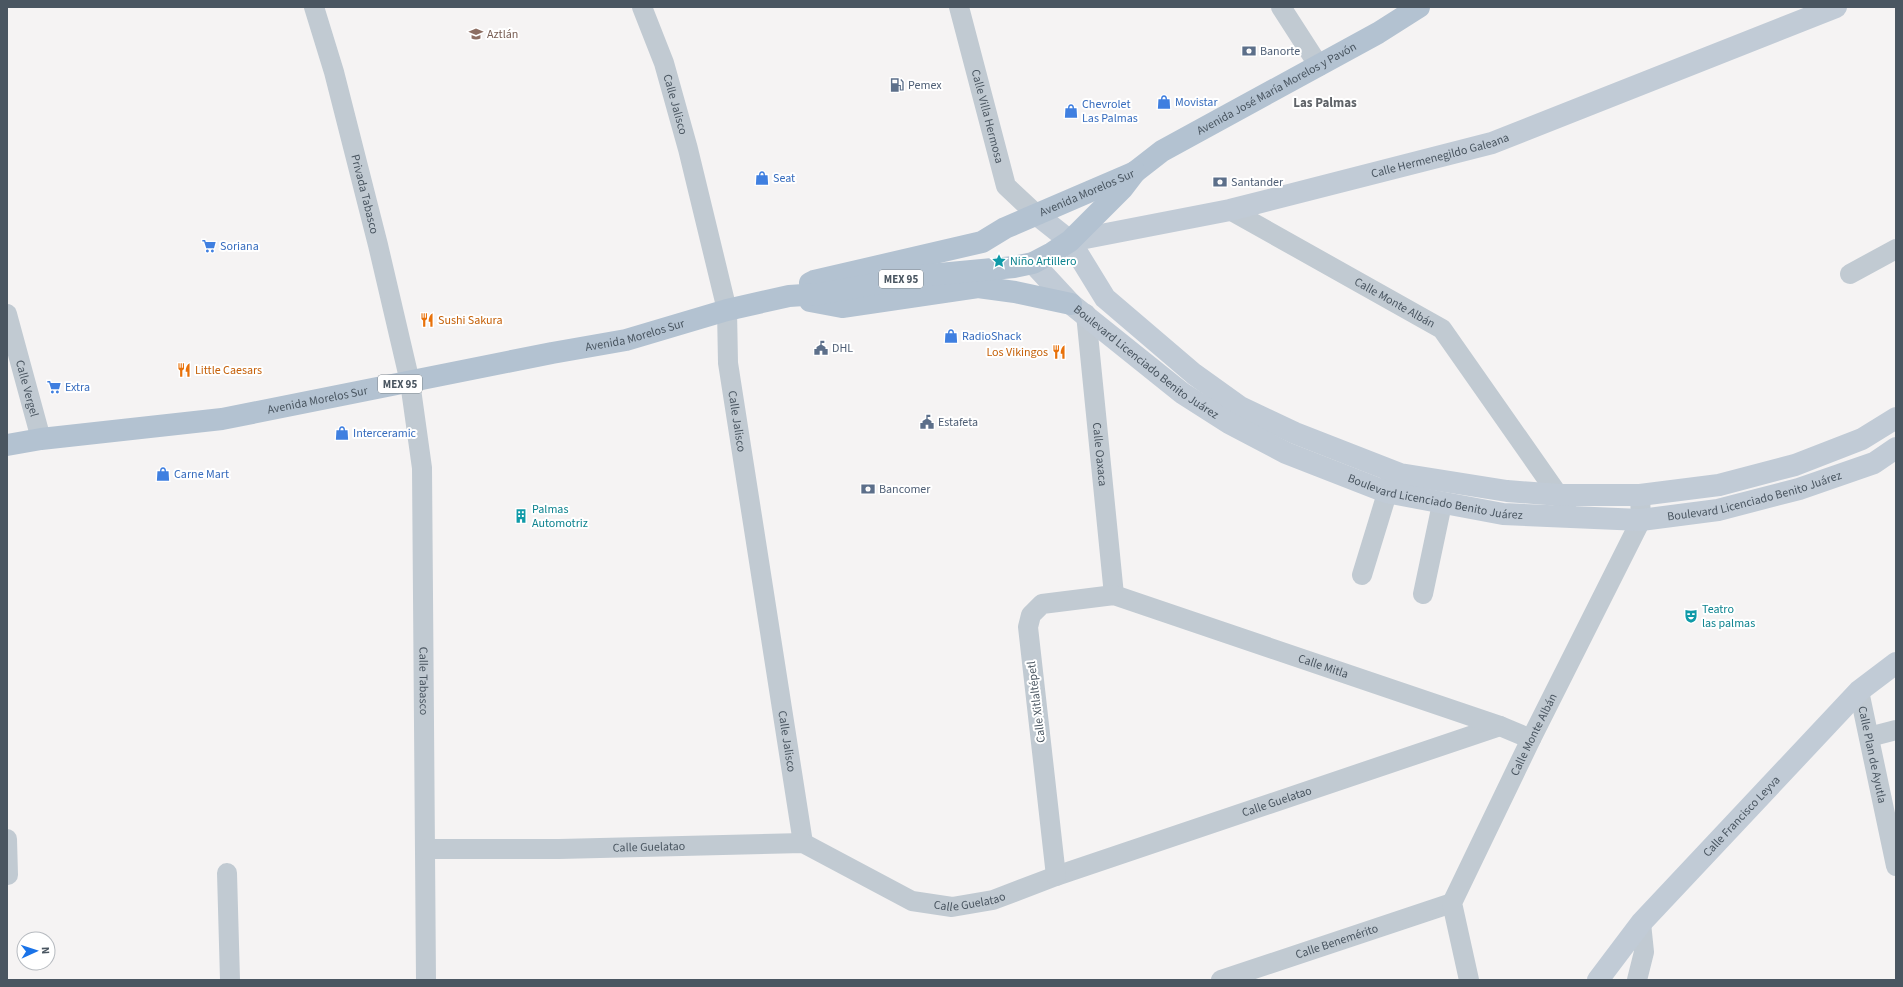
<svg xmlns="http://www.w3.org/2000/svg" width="1903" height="987" viewBox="0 0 1903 987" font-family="'Source Sans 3',sans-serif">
  <rect width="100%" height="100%" fill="#f5f3f3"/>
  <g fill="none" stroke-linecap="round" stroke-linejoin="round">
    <g stroke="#c1cad2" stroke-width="20">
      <path id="s1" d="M 314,7 L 334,72 L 378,245 L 410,382 L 422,468 L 426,980"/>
      <path id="s2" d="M 642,7 L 664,63 L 688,149 L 727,310 L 728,363 L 803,843"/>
      <path id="s3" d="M 959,7 L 1006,186 L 1036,214"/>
      <path d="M 1281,7 L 1319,66"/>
      <path id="s4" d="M 1230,210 L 1442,329 L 1566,506"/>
      <path d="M 1850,274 L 1896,249"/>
      <path id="s5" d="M 7,314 L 41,439"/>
      <path id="s6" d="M 1086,314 L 1114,595"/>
      <path d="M 1362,575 L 1392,477"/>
      <path d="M 1423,594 L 1442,504"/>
      <path id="s7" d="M 1859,691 L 1896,866"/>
      <path d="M 1869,737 L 1896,730"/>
      <path d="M 7,839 L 8,875"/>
      <path id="s8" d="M 425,849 L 559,849 L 803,843 L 912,901 L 952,907 L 993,900 L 1056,876 L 1500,726"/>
      <path d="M 227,873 L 230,980"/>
      <path id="s9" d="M 1056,876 L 1028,627 L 1031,615 L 1042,604 L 1114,595 L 1500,726 L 1531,739"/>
      <path id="s10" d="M 1221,980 L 1452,903"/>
      <path id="s11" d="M 1469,980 L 1452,903 L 1531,739 L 1641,520 L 1640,495"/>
      <path d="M 1637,980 L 1644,952 L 1641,923"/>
    </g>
    <g stroke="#c1cbd6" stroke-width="22">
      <path d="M 1036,214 L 1070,241 L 1105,298 L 1194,374 L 1240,407 L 1295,433 L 1400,474 L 1507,491 L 1560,495 L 1640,495 L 1719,485 L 1795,465 L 1862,439 L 1896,418"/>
      <path id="s12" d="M 1070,241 L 1230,210 L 1492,143 L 1836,7"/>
      <path id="s13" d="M 1033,263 L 1071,304 L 1182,393 L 1229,423 L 1286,453 L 1386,492 L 1503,514 L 1641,520 L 1718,510 L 1799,489 L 1874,463 L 1896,448"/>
      <path id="s14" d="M 1598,980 L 1641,923 L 1859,691 L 1896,663"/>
    </g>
    <g stroke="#b3c2d1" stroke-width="22">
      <path id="s15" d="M 810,283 L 814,281 L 982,242 L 1005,228 L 1135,172 L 1162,151 L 1378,33 L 1419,7"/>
      <path d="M 810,301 L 842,307 L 978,287 L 1015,292 L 1071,304"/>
      <path id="s16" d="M 7,445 L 41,439 L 222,419 L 552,353 L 626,340 L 727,310 L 789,296 L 819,294 L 918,276 L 1014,267 L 1033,263 L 1052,253 L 1070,241 L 1122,189 L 1135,172"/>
    </g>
  </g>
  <defs>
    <symbol id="university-bare" viewBox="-9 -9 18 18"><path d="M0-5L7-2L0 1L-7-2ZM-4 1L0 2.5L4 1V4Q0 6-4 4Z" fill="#8d6e63" stroke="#fff" stroke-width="2.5" paint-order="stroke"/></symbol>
    <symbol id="bank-bare" viewBox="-9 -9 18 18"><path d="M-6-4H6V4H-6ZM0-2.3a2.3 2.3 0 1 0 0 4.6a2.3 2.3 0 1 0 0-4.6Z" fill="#5c6f8a" stroke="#fff" stroke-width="2.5" paint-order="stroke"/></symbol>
    <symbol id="fuel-bare" viewBox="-9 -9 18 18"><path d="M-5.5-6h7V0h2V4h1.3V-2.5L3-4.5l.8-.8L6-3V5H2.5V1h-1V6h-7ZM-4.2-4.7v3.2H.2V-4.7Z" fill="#5c6f8a" stroke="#fff" stroke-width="2.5" paint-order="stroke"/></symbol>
    <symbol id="shop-bare" viewBox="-9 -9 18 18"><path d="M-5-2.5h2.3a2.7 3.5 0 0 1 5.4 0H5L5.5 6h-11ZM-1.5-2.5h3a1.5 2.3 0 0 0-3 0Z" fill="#3f7fe0" stroke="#fff" stroke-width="2.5" paint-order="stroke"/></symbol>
    <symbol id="supermarket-bare" viewBox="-9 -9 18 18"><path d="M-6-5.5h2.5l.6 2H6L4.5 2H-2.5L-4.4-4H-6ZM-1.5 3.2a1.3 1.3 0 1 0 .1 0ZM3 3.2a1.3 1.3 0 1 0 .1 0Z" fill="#3f7fe0" stroke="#fff" stroke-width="2.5" paint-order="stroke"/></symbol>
    <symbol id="sight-bare" viewBox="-9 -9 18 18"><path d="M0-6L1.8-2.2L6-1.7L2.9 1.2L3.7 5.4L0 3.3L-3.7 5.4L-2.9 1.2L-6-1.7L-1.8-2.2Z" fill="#0f9aa8" stroke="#fff" stroke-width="2.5" paint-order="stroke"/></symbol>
    <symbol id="restaurant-bare" viewBox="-9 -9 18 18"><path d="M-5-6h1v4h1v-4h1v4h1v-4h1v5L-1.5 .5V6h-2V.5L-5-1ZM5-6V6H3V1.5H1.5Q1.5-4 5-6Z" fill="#e8710a" stroke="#fff" stroke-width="2.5" paint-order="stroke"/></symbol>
    <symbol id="civic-bare" viewBox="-9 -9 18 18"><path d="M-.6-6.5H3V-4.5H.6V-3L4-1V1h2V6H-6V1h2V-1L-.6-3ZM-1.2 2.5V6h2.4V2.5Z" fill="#5c6f8a" stroke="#fff" stroke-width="2.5" paint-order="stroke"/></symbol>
    <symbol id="building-bare" viewBox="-9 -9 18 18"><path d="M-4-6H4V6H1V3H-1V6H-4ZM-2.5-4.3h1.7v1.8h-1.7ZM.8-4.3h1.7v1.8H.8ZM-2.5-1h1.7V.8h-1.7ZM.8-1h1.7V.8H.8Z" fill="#0f9aa8" stroke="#fff" stroke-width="2.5" paint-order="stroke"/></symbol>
    <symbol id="theatre-bare" viewBox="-9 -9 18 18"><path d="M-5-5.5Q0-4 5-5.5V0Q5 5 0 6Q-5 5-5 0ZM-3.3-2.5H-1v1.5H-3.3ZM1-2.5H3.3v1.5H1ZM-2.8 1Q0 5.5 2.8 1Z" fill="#0f9aa8" stroke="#fff" stroke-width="2.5" paint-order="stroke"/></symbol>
  </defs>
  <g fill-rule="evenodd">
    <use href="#university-bare" x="466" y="24" width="20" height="20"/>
    <use href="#bank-bare" x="1239" y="41" width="20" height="20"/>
    <use href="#fuel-bare" x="887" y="75" width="20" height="20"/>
    <use href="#shop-bare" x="1154" y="92" width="20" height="20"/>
    <use href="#shop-bare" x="1061" y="101" width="20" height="20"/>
    <use href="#shop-bare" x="752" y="168" width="20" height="20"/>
    <use href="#bank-bare" x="1210" y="172" width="20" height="20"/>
    <use href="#supermarket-bare" x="199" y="236" width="20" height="20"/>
    <use href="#sight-bare" x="989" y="251" width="20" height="20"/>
    <use href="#restaurant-bare" x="417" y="310" width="20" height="20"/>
    <use href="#shop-bare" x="941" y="326" width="20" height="20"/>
    <use href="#civic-bare" x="811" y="338" width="20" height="20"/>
    <use href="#restaurant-bare" x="1049" y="342" width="20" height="20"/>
    <use href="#restaurant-bare" x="174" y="360" width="20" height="20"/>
    <use href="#supermarket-bare" x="44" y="377" width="20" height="20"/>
    <use href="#civic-bare" x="917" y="412" width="20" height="20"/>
    <use href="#shop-bare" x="332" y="423" width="20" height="20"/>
    <use href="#shop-bare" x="153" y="464" width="20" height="20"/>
    <use href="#bank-bare" x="858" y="479" width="20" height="20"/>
    <use href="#building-bare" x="511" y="506" width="20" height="20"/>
    <use href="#theatre-bare" x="1681" y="606" width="20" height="20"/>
  </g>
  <g text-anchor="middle" stroke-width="4" stroke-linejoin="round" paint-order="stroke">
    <g fill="#fff" stroke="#808990" stroke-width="1">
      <rect x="879" y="270" width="44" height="18" rx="3"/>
      <rect x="378" y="375" width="44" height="18" rx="3"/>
    </g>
    <g font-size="11" font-weight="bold" fill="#4a5661">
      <text x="901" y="283">MEX 95</text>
      <text x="400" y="388">MEX 95</text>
    </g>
    <g font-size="12" fill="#785e54" stroke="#fff" text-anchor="start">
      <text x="487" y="38">Aztlán</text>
    </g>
    <g font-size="12" fill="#4e5e75" stroke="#fff" text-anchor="start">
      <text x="1260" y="55">Banorte</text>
      <text x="908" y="89">Pemex</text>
      <text x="1231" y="186">Santander</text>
      <text x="832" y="352">DHL</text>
      <text x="938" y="426">Estafeta</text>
      <text x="879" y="493">Bancomer</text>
    </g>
    <g font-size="12" fill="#4a5661" stroke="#fff">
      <text dy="4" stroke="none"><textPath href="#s15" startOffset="510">Avenida José María Morelos y Pavón</textPath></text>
      <text dy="4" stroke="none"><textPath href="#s2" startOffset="103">Calle Jalisco</textPath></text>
      <text dy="4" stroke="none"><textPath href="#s3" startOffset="113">Calle Villa Hermosa</textPath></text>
      <text dy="4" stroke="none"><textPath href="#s12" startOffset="380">Calle Hermenegildo Galeana</textPath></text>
      <text dy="4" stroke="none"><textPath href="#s1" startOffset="194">Privada Tabasco</textPath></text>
      <text dy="4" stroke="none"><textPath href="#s15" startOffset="293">Avenida Morelos Sur</textPath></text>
      <text dy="4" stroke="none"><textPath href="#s4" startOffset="189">Calle Monte Albán</textPath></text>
      <text dy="4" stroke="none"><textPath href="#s16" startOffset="638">Avenida Morelos Sur</textPath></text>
      <text dy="4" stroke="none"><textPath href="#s13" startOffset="151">Boulevard Licenciado Benito Juárez</textPath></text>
      <text dy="4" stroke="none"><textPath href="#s5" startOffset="77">Calle Vergel</textPath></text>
      <text dy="4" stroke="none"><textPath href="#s16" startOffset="314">Avenida Morelos Sur</textPath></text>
      <text dy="4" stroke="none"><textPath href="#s2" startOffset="427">Calle Jalisco</textPath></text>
      <text dy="4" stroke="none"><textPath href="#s6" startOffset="141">Calle Oaxaca</textPath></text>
      <text dy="4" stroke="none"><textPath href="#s13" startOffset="475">Boulevard Licenciado Benito Juárez</textPath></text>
      <text dy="4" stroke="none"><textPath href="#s13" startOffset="799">Boulevard Licenciado Benito Juárez</textPath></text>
      <text dy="4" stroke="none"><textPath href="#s9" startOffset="572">Calle Mitla</textPath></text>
      <text dy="4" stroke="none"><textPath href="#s1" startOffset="687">Calle Tabasco</textPath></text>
      <text transform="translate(1036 702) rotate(-97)" y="4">Calle Xitlaltépetl</text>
      <text dy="4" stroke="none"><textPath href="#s11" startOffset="266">Calle Monte Albán</textPath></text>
      <text dy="4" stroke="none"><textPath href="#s2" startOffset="751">Calle Jalisco</textPath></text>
      <text dy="4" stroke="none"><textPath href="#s7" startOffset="65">Calle Plan de Ayutla</textPath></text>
      <text dy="4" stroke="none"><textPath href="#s8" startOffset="884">Calle Guelatao</textPath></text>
      <text dy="4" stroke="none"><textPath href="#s14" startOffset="218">Calle Francisco Leyva</textPath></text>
      <text dy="4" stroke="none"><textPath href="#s8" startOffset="224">Calle Guelatao</textPath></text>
      <text dy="4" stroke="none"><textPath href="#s8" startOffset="560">Calle Guelatao</textPath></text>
      <text dy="4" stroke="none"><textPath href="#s10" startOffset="122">Calle Benemérito</textPath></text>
    </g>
    <g font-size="12" fill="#366cbe" stroke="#fff" text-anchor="start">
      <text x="1175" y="106">Movistar</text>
      <text x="1082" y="108">Chevrolet<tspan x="1082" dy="14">Las Palmas</tspan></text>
      <text x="773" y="182">Seat</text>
      <text x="220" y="250">Soriana</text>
      <text x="962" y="340">RadioShack</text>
      <text x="65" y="391">Extra</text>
      <text x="353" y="437">Interceramic</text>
      <text x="174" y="478">Carne Mart</text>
    </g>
    <g font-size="12" fill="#0d838f" stroke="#fff" text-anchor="start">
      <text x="1010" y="265">Niño Artillero</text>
      <text x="532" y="513">Palmas<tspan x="532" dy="14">Automotriz</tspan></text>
      <text x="1702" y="613">Teatro<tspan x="1702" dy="14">las palmas</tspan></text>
    </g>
    <g font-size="12" fill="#c56008" stroke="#fff" text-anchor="start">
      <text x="438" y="324">Sushi Sakura</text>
      <text x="1048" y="356" text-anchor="end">Los Vikingos</text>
      <text x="195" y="374">Little Caesars</text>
    </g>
    <g font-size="13" font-weight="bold" fill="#5f6368" stroke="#fff">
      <text x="1325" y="107">Las Palmas</text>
    </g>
  </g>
  <rect width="1903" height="987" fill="none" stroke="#4a5661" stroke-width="16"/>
  <g transform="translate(36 951) rotate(87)"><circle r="19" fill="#ffffff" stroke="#b7bbc0"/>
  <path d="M0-3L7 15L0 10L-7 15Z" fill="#1a73e8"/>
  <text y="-6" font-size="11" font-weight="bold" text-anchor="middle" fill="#4a5661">N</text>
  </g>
</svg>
